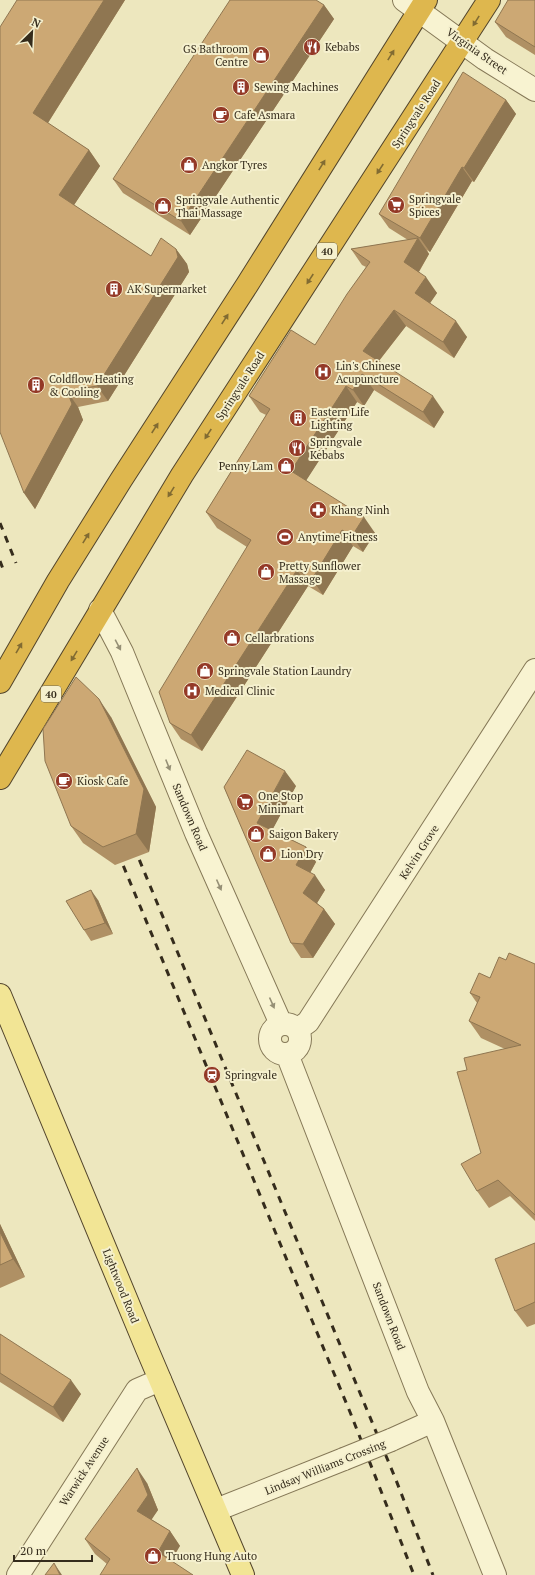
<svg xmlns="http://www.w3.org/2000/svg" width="535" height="1575" viewBox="0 0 535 1575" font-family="'PT Serif',serif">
  <rect width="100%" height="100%" fill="#ede7be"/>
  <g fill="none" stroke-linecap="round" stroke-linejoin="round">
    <defs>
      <path id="minor" d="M 404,0 L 485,59 L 535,90
        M 100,610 L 122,652 L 196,833 L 281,1024
        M270 1039a15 15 0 1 1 30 0a15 15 0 1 1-30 0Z
        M 298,1029 L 308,1022 L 535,670
        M 287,1054 L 418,1392 L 433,1421 L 495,1575
        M 391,1440 L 433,1421
        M 216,1510 L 344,1459
        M 18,1575 L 137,1390 L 160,1380"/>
      <path id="major" d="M 0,995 L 147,1349 L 243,1575"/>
      <path id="highway" d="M 0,682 L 58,581 L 121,480 L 247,285 L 426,0
        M 0,778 L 182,475 L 489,0"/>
    </defs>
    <use href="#minor" stroke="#857857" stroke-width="24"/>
    <use href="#major" stroke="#53452c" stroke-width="24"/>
    <use href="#highway" stroke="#53452c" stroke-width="24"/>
    <use href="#minor" stroke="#f8f3d1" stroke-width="22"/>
    <use href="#major" stroke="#f2e595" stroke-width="22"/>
    <use href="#highway" stroke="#deb74e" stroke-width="22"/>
    <path stroke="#352c1c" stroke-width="3" stroke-dasharray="7 7" stroke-linecap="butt" d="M 0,523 L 16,563
      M 0,561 L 3,569
      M 134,847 L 396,1480 L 433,1575
      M 118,853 L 350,1412 L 414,1575"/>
    <defs>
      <path id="minor-bridge" d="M 344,1459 L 391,1440"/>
    </defs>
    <use href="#minor-bridge" stroke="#857857" stroke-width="24" stroke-linecap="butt"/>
    <use href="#minor-bridge" stroke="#f8f3d1" stroke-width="22"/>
  </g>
  <path fill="#af9064" d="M 17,0 L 125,0 L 48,123 L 89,150 L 100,166 L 74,205 L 151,256 L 176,249 L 187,264 L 189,272 L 108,401 L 78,407 L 83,420 L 35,509 L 24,493 Z
    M 535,0 L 535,55 L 506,37 L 495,22 Z
    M 324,5 L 334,19 L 190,235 L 123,193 L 113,179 Z
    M 506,100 L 516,114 L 474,182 L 472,181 L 430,252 L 427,250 L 429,254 L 419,272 L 437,293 L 430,303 L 467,337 L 454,358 L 406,326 L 379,361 L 444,412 L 434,428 L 374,390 L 364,406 L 357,402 L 306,480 L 375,533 L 363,552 L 353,546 L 323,595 L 308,586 L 202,751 L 181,739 L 170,723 L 247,547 L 217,528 L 206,512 L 266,415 L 260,412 L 249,396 L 315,345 L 366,267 L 362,265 L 351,249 L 408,240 L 389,228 L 379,214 Z
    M 111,717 L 156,807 L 149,852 L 115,865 L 83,843 L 71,826 Z
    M 296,786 L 272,830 L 306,847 L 316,862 L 310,873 L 325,890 L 317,903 L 324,909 L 335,924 L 313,958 L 301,958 L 291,943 L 224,787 Z
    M 98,900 L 113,934 L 91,941 L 84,930 Z
    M 506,960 L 535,964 L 535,1221 L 510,1196 L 489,1208 L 477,1191 L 481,1153 L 505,1049 L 481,1038 L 469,1021 L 477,1003 L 470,993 L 490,978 Z
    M 0,1224 L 25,1277 L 0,1288 Z
    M 535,1243 L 535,1324 L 527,1327 L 515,1311 Z
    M 0,1334 L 81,1394 L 63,1422 L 0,1382 Z
    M 147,1483 L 158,1510 L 151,1519 L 170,1531 L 180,1546 L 107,1564 L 95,1554 L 85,1539 Z"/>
  <path fill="#8f7651" d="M 104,0 L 125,0 L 44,129 L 33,113 Z
    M 324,5 L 334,19 L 190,235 L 181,221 Z
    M 506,100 L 516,114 L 474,182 L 464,168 Z
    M 89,150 L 100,166 L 70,211 L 59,195 Z
    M 462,167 L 472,181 L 430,252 L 420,238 Z
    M 418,238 L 429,254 L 415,278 L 404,262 Z
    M 176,249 L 187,264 L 189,272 L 108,401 L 97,386 Z
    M 426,277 L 437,293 L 426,309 L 415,293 Z
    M 394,310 L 406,326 L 374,367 L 363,351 Z
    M 456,321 L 467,337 L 454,358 L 443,342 Z
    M 362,374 L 374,390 L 364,406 L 353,390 Z
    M 346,386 L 357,402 L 302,487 L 291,471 Z
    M 67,391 L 78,407 L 83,420 L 35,509 L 24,493 Z
    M 433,396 L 444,412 L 434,428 L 423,412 Z
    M 364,517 L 375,533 L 363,552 L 352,536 Z
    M 342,530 L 353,546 L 323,595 L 312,579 Z
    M 297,570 L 308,586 L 202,751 L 191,735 Z
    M 99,699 L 111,717 L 156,807 L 149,852 L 136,834 Z
    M 285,771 L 296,786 L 268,838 L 257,823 Z
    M 306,847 L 316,862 L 306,880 L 296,865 Z
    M 315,875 L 325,890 L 314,908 L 303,893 Z
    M 91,890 L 98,900 L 113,934 L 105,923 Z
    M 324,909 L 335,924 L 313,958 L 303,944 Z
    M 0,1224 L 25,1277 L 13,1259 L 0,1232 Z
    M 71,1380 L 81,1394 L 63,1422 L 53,1407 Z
    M 137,1468 L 147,1483 L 158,1510 L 148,1525 L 137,1511 Z
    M 170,1531 L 180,1546 L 168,1566 L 158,1552 Z
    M 54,1563 L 62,1575 L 60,1575 Z"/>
  <path fill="#cca874" stroke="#8f7651" d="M 17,0 L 104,0 L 33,113 L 89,150 L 59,195 L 151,256 L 161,238 L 176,249 L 178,257 L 97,386 L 67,391 L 72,404 L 24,493 L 0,432 L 0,27 Z
    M 230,0 L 316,0 L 324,5 L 181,221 L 113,179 Z
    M 508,0 L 535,0 L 535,47 L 495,22 Z
    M 463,72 L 506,100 L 464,168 L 462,167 L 420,238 L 379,214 Z
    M 418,238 L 404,262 L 426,277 L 415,293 L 456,321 L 443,342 L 394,310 L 363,351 L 433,396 L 423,412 L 362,374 L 353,390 L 346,386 L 291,471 L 364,517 L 352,536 L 342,530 L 312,579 L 297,570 L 191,735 L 170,723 L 159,692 L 251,540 L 206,512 L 270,409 L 249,396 L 291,330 L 315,345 L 347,294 L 370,262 L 351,249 Z
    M 76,677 L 99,699 L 144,789 L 136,834 L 103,847 L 71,826 L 45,761 L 43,729 Z
    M 247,750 L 285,771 L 257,823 L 306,847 L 296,865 L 315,875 L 303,893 L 324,909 L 303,944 L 291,943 L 224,787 Z
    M 91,890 L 105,923 L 84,930 L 66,901 Z
    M 509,953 L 535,964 L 535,1215 L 498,1180 L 477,1191 L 461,1164 L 481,1153 L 457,1072 L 467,1070 L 464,1058 L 521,1045 L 469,1021 L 480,997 L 470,993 L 479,973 L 490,978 L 499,957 L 506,960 Z
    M 0,1232 L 13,1259 L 0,1265 Z
    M 535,1243 L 535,1302 L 515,1311 L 495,1259 Z
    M 0,1334 L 71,1380 L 53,1407 L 0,1373 Z
    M 137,1468 L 148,1495 L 137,1511 L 170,1531 L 158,1552 L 193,1575 L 100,1575 L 110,1559 L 85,1539 Z
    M 54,1563 L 60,1575 L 45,1575 Z"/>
  <defs><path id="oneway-solid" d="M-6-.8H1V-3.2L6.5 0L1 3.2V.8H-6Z"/></defs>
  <g fill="#816b32">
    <use href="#oneway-solid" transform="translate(476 21) rotate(122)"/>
    <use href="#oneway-solid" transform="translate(391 55) rotate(-58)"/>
    <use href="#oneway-solid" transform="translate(322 165) rotate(-58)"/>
    <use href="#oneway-solid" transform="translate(380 169) rotate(123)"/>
    <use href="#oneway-solid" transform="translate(310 279) rotate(123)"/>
    <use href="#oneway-solid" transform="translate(225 319) rotate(-57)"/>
    <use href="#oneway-solid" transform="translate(155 428) rotate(-57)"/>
    <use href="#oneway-solid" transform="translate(208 434) rotate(123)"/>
    <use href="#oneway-solid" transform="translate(171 492) rotate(122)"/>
    <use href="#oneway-solid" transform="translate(86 538) rotate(-58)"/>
    <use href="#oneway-solid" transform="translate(19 648) rotate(-60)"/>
    <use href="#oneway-solid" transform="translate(74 656) rotate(121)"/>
  </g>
  <g fill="#969076">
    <use href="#oneway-solid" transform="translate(118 645) rotate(62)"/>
    <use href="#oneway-solid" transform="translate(168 765) rotate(68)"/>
    <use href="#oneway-solid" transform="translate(219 885) rotate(66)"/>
    <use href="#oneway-solid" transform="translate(272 1003) rotate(66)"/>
  </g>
  <defs>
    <symbol id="restaurant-disc" viewBox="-11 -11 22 22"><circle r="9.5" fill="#943927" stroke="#f5f0ce"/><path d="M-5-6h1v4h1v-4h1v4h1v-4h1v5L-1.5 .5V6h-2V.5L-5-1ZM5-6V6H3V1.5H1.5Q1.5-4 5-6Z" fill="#fff"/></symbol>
    <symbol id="shop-disc" viewBox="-11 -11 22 22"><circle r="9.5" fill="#943927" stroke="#f5f0ce"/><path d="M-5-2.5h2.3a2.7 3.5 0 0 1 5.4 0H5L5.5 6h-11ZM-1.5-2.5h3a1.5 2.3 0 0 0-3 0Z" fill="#fff"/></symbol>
    <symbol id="building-disc" viewBox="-11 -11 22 22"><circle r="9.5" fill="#943927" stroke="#f5f0ce"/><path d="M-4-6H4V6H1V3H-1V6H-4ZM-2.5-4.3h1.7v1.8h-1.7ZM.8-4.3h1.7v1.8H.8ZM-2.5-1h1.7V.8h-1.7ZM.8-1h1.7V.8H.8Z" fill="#fff"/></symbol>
    <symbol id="cafe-disc" viewBox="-11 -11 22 22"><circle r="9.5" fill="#943927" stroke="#f5f0ce"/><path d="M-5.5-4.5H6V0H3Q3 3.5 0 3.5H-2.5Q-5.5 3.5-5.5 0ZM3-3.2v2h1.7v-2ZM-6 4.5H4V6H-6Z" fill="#fff"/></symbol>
    <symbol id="supermarket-disc" viewBox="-11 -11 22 22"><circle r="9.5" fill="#943927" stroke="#f5f0ce"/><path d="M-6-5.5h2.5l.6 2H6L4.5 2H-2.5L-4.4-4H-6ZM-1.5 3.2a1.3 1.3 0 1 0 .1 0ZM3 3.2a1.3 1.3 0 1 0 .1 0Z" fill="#fff"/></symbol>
    <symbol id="hospital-disc" viewBox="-11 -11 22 22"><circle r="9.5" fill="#943927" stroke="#f5f0ce"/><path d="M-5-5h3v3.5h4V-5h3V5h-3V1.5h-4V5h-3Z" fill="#fff"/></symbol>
    <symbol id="pharmacy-disc" viewBox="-11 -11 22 22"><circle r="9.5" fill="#943927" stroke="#f5f0ce"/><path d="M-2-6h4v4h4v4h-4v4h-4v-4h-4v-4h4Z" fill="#fff"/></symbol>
    <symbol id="stadium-disc" viewBox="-11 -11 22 22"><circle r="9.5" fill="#943927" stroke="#f5f0ce"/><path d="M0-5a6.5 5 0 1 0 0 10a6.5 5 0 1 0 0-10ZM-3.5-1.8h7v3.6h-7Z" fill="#fff"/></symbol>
    <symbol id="station-disc" viewBox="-11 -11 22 22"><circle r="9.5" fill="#943927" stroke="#f5f0ce"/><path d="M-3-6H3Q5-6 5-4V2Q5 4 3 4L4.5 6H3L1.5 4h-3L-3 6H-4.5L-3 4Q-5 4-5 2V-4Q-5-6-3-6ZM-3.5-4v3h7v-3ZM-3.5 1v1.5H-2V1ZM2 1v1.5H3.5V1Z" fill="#fff"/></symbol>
  </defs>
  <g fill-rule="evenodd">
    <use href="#restaurant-disc" x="302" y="37" width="20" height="20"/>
    <use href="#shop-disc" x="251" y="45" width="20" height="20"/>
    <use href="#building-disc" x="231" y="77" width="20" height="20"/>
    <use href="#cafe-disc" x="211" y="105" width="20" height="20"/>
    <use href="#shop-disc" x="179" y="155" width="20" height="20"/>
    <use href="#supermarket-disc" x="386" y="195" width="20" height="20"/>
    <use href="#shop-disc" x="153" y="196" width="20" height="20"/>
    <use href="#building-disc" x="104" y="279" width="20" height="20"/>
    <use href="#hospital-disc" x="313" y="362" width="20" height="20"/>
    <use href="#building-disc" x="26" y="375" width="20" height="20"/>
    <use href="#building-disc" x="288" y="408" width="20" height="20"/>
    <use href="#restaurant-disc" x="287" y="438" width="20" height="20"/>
    <use href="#shop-disc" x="276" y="456" width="20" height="20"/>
    <use href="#pharmacy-disc" x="308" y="500" width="20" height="20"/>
    <use href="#stadium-disc" x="275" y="527" width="20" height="20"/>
    <use href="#shop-disc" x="256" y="562" width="20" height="20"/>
    <use href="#shop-disc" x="222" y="628" width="20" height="20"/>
    <use href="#shop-disc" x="195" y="661" width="20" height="20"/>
    <use href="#hospital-disc" x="182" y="681" width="20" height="20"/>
    <use href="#cafe-disc" x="54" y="771" width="20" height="20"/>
    <use href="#supermarket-disc" x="235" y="792" width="20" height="20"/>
    <use href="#shop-disc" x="246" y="824" width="20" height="20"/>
    <use href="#shop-disc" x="258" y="844" width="20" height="20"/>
    <use href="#station-disc" x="202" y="1065" width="20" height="20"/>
    <use href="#shop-disc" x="143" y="1546" width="20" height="20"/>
  </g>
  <g text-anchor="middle" stroke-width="4" stroke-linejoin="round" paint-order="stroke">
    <g fill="#f5f0ce" stroke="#6f6751" stroke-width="1">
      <rect x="317" y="243" width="20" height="16" rx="3"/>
      <rect x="41" y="686" width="20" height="16" rx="3"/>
    </g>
    <g font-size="10" font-weight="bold" fill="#352c1c">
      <text x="327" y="255">40</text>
      <text x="51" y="698">40</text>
    </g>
    <g font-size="11" fill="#352c1c" stroke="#f5f0ce" text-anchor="start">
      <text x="325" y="51">Kebabs</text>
      <text x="248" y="53" text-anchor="end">GS Bathroom<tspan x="248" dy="13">Centre</tspan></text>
      <text x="254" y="91">Sewing Machines</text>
      <text x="234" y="119">Cafe Asmara</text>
      <text x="202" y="169">Angkor Tyres</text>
      <text x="409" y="203">Springvale<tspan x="409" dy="13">Spices</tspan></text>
      <text x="176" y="204">Springvale Authentic<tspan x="176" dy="13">Thai Massage</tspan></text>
      <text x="127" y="293">AK Supermarket</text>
      <text x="336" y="370">Lin's Chinese<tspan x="336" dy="13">Acupuncture</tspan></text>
      <text x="49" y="383">Coldflow Heating<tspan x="49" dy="13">&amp; Cooling</tspan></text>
      <text x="311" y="416">Eastern Life<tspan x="311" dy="13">Lighting</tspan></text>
      <text x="310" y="446">Springvale<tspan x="310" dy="13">Kebabs</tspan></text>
      <text x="273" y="470" text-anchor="end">Penny Lam</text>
      <text x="331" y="514">Khang Ninh</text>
      <text x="298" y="541">Anytime Fitness</text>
      <text x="279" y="570">Pretty Sunflower<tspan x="279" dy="13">Massage</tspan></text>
      <text x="245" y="642">Cellarbrations</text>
      <text x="218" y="675">Springvale Station Laundry</text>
      <text x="205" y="695">Medical Clinic</text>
      <text x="77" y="785">Kiosk Cafe</text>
      <text x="258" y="800">One Stop<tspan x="258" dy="13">Minimart</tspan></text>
      <text x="269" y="838">Saigon Bakery</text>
      <text x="281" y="858">Lion Dry</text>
      <text x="225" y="1079">Springvale</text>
      <text x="166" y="1560">Truong Hung Auto</text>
    </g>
    <g font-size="11" fill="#352c1c" stroke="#f5f0ce">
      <text transform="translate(477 51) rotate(35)" y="4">Virginia Street</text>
      <text transform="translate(416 114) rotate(-57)" y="4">Springvale Road</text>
      <text transform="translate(240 386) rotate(-57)" y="4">Springvale Road</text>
      <text transform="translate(190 817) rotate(67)" y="4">Sandown Road</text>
      <text transform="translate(419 852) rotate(-57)" y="4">Kelvin Grove</text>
      <text transform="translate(121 1286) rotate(68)" y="4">Lightwood Road</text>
      <text transform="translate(389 1316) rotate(69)" y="4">Sandown Road</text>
      <text transform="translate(325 1467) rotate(-22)" y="4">Lindsay Williams Crossing</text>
      <text transform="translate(84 1471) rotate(-57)" y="4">Warwick Avenue</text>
    </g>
  </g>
  <g transform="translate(32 32) rotate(24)" stroke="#f5f0ce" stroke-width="3" paint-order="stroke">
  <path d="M0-3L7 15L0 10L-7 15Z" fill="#352c1c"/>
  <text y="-6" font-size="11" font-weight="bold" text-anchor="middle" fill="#352c1c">N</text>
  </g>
  <path d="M14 1555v6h78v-6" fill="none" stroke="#352c1c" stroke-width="2"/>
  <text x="20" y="1555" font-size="12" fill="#352c1c" stroke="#f5f0ce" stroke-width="3" paint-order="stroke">20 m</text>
</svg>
